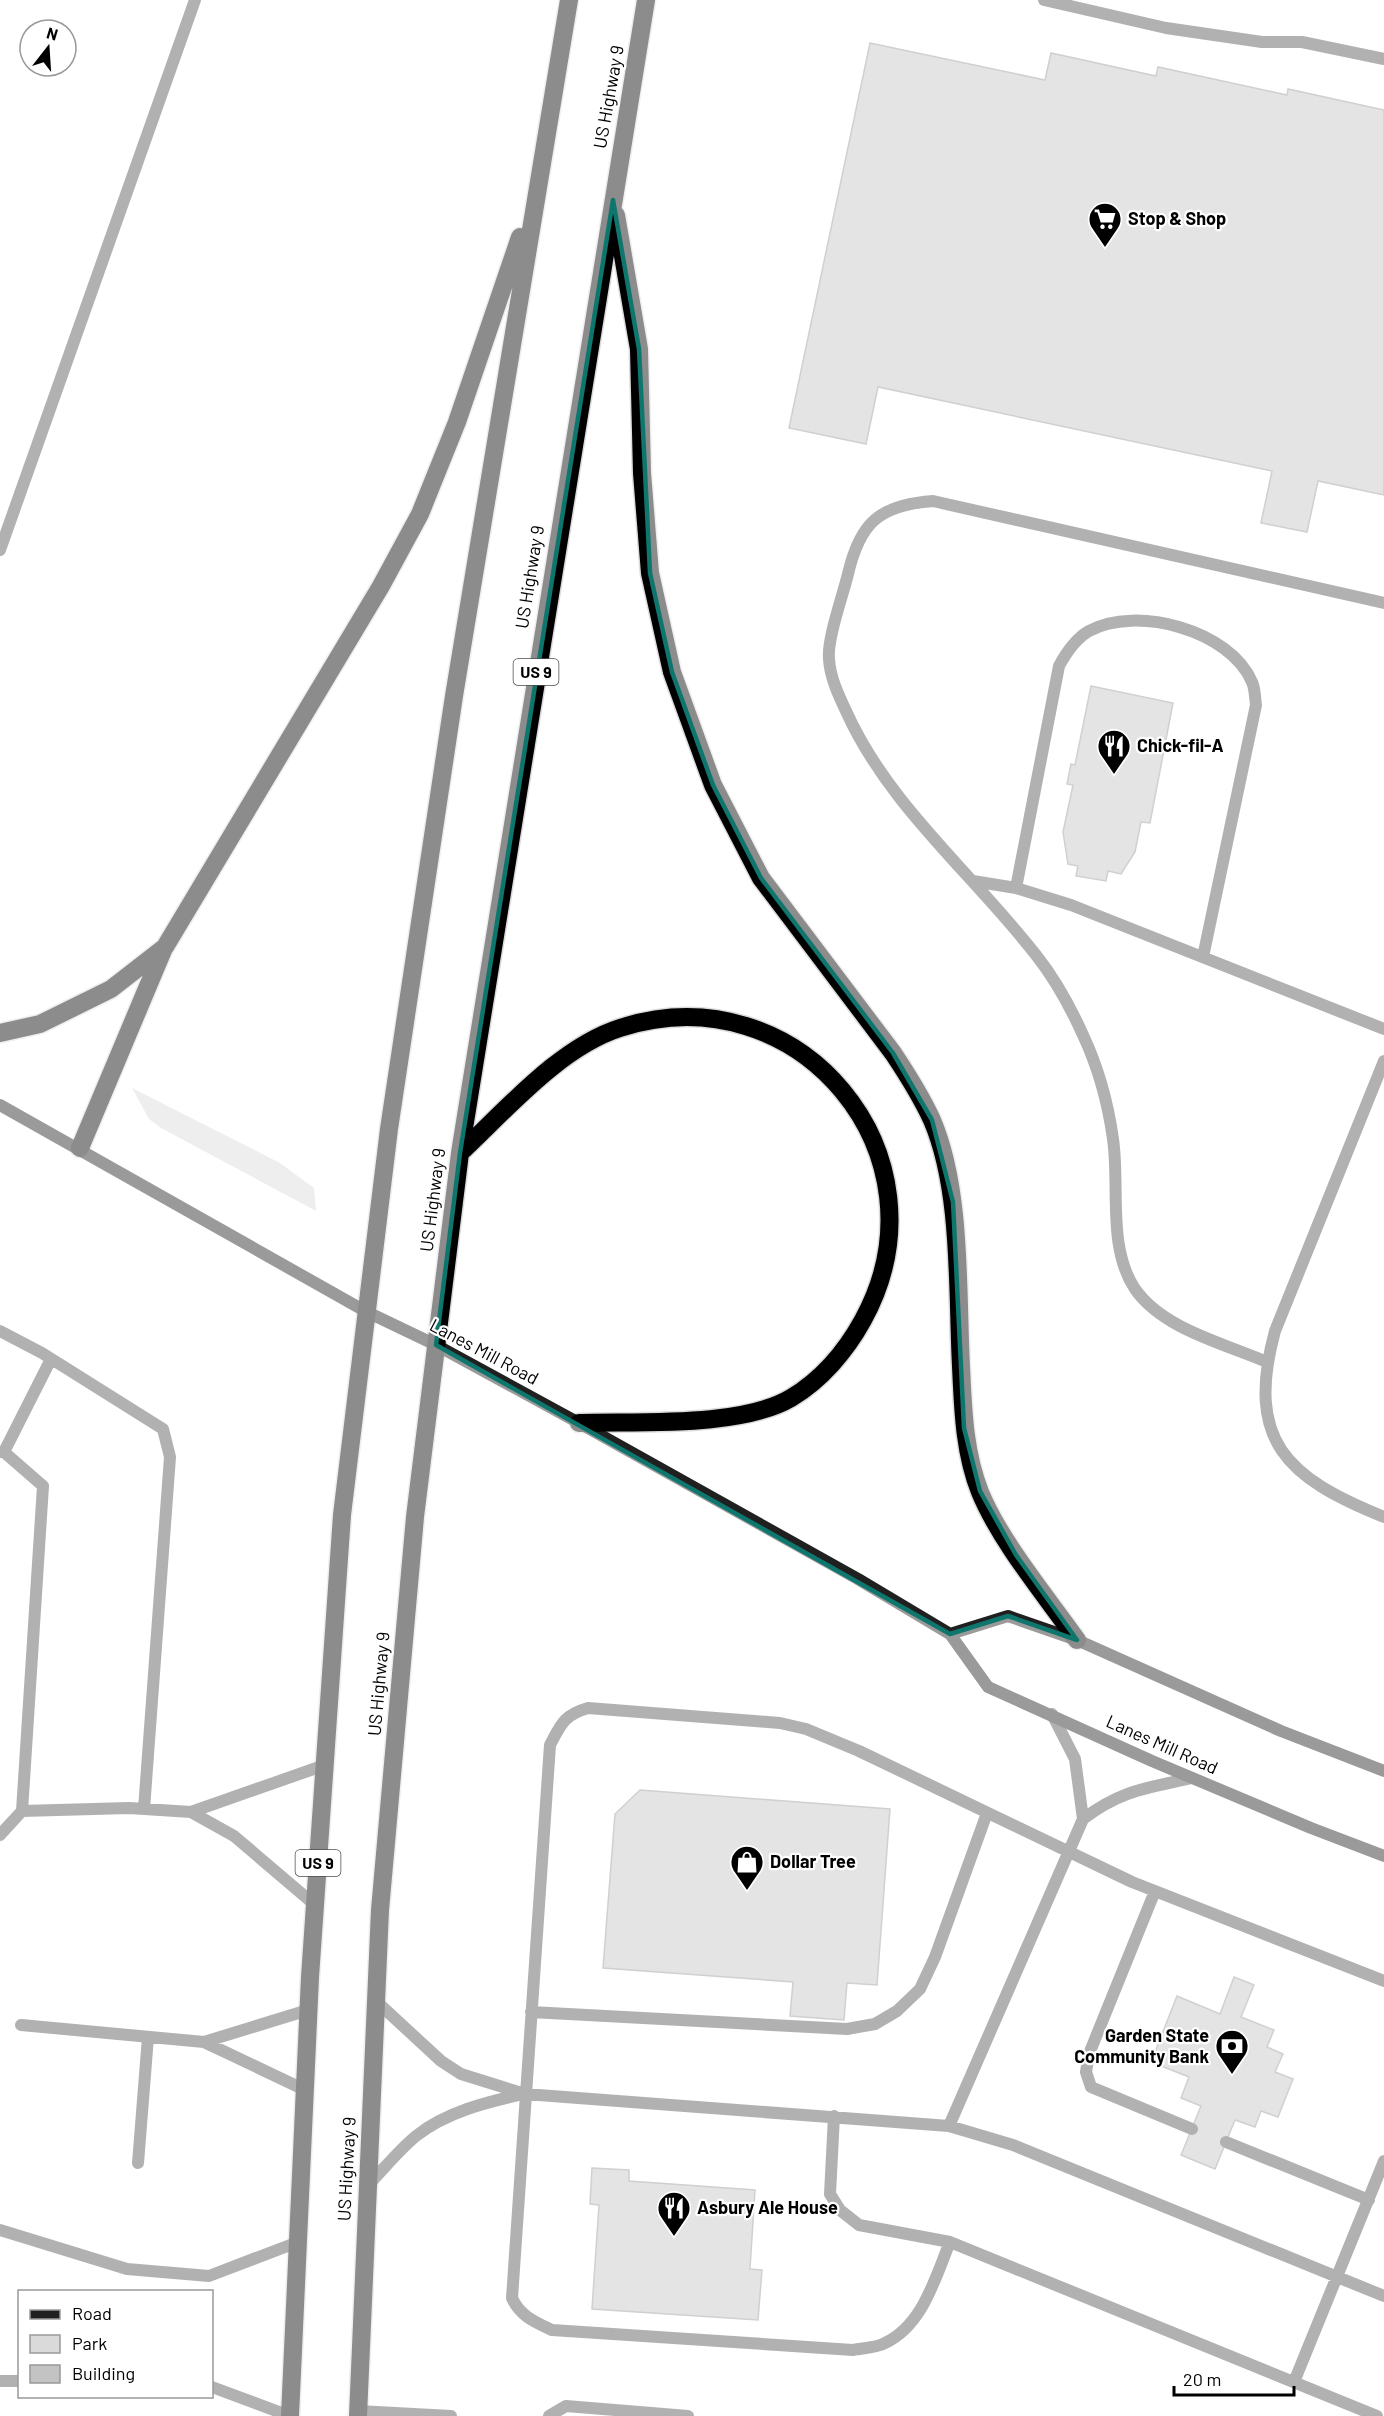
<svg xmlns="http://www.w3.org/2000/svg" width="1384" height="2416" viewBox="0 0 1384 2416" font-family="Barlow,sans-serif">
  <rect width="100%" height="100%" fill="#fff"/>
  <path fill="#dadada" d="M 132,1088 L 280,1163 L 314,1188 L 316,1211 L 161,1128 L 149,1119 Z"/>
  <path fill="#c3c3c3" stroke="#979797" stroke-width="1.5" d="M 870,43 L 1045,80 L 1051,53 L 1156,76 L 1158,67 L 1287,95 L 1288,89 L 1384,110 L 1384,495 L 1318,481 L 1307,532 L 1261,523 L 1272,471 L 878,387 L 866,444 L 789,428 Z
    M 1091,686 L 1173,703 L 1150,823 L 1141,822 L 1135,852 L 1121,874 L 1108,871 L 1106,881 L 1076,876 L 1078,866 L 1068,864 L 1063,832 L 1073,785 L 1067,784 L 1071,764 L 1075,765 Z
    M 640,1790 L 890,1809 L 877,1985 L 847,1983 L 844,2020 L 790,2016 L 793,1982 L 603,1968 L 615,1814 Z
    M 1234,1977 L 1254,1985 L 1241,2017 L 1274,2030 L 1267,2047 L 1283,2054 L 1275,2072 L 1293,2079 L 1278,2117 L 1261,2111 L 1255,2127 L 1235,2120 L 1215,2169 L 1181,2155 L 1201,2106 L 1181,2098 L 1189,2077 L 1151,2062 L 1177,1996 L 1220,2014 Z
    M 592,2168 L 629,2170 L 629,2181 L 755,2190 L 750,2269 L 762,2270 L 758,2320 L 592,2309 L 599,2205 L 590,2204 Z"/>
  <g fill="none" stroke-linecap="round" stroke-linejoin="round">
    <defs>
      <path id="highway" d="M 616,215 L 639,349 L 642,473 L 650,573 L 672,672 L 713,785 L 761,878 L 893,1053 C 907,1074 921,1096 932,1120 C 962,1190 957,1290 961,1366 C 963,1408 964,1452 980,1492 C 1000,1541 1046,1596 1077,1640
        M 0,1033 L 40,1024 L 111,989 L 165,947 L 381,586 L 420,514 L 457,422 L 520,237
        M 80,1148 L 164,948
        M 460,1153 C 506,1110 560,1047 620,1028 C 799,970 953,1156 863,1320 C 846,1351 821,1380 791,1398 C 740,1428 637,1421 579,1423
        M 290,2416 L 310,1977 L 342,1515 L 389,1129 L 454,696 L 569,0
        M 358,2416 L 380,1910 L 415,1517 L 460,1153 L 646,0"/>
    </defs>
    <use href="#highway" stroke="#dbdbdb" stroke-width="21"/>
    <path stroke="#535353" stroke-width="12" d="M 1044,0 L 1166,28 L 1262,42 L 1302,42 L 1384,59
      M 0,550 L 195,0
      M 973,881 L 1016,888 L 1071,905 L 1384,1029
      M 1016,888 L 1059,666 C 1066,653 1075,639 1089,631 C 1136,605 1230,630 1252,682 C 1255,688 1255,698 1256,705 L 1203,957
      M 1384,1061 L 1275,1331 C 1245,1441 1287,1478 1384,1517
      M 0,1331 L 42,1353 L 163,1429 L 170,1457 L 144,1809
      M 1267,1362 C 1223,1343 1163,1329 1135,1289 C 1107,1247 1120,1187 1113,1139 C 1108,1103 1098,1067 1083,1035 C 1070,1006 1055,979 1036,955 C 973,874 888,805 846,711 C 838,694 830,677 829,659 C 827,639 843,595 848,574 C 860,522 880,505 933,501 L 1384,603
      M 0,1452 L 4,1452 L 43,1486 L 22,1811 L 0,1835
      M 4,1452 L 51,1359
      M 1052,1714 L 1075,1759 L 1083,1819
      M 22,1811 L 129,1808 L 191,1812 L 325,1765
      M 191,1812 L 234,1836 L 315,1905
      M 1155,1891 L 1089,2054 L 1086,2072 L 1091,2087 L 1192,2129
      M 376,2001 L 441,2061 L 461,2074 L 525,2094 L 949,2126 L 1013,2145 L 1384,2296
      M 531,2012 L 847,2029 L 875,2024 L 897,2011 L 920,1989 L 935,1957 L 987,1813
      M 21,2025 L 204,2042
      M 305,2090 L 204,2042 L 308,2010
      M 834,2116 L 830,2194 L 840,2210 L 859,2225 L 950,2242 L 1377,2416
      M 949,2126 L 1083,1819 C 1121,1790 1147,1788 1192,1778
      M 1226,2142 L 1369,2200
      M 138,2163 L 148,2037
      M 367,2186 C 383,2170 398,2151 416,2136 C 446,2112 487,2102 523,2094
      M 0,2230 L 127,2269 L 209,2276 L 298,2242
      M 950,2242 C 935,2278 923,2325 885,2343 C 876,2348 863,2348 853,2350 L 552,2330 C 535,2322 520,2316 512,2298 L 550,1745 C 561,1724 564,1715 588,1708 L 780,1723 L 806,1729 L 859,1751 L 1132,1882 L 1384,1981
      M 0,2381 L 20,2381
      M 1294,2382 L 1384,2161
      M 212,2387 L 290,2416
      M 358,2411 L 451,2416
      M 549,2416 L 566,2406 L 688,2416"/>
    <path stroke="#202020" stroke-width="12" d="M 0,1105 L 365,1311 L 436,1345 L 579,1423 L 858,1579 L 950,1634 L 988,1687 L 1152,1761 L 1311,1828 L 1384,1856
      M 950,1634 L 1008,1616 L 1077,1640 L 1281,1731 L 1384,1771"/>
    <use href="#highway" stroke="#000" stroke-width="18"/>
  </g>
  <path d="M0 0H1384V2416H0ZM 613,200 L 639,349 L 650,573 L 672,672 L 713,785 L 761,878 L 893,1053 L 932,1120 L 953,1202 L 964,1428 L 980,1491 L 1016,1555 L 1077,1640 L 1008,1616 L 950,1634 L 436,1345 L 460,1153 Z" fill="#fff" fill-opacity=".55" fill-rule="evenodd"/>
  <path fill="none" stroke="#0f766e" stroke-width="4.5" stroke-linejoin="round" d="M 613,200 L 639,349 L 650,573 L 672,672 L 713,785 L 761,878 L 893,1053 L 932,1120 L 953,1202 L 964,1428 L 980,1491 L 1016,1555 L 1077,1640 L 1008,1616 L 950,1634 L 436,1345 L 460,1153 Z"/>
  <defs>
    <symbol id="supermarket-pin" viewBox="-11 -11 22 30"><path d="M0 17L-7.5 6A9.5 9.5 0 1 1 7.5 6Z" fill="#000" stroke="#fff"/><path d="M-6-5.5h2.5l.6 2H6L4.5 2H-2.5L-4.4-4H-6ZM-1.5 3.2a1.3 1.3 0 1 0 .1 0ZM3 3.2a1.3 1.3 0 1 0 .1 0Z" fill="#fff"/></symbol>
    <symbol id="restaurant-pin" viewBox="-11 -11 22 30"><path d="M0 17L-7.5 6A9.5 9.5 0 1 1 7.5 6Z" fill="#000" stroke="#fff"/><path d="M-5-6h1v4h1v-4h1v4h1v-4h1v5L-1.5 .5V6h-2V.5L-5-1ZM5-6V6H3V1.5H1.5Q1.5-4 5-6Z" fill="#fff"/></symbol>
    <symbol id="shop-pin" viewBox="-11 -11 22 30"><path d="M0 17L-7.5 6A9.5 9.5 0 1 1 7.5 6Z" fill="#000" stroke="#fff"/><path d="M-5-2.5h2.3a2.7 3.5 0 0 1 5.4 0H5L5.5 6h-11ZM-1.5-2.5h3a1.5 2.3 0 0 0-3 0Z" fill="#fff"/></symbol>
    <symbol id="bank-pin" viewBox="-11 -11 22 30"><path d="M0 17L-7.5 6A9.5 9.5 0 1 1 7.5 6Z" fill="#000" stroke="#fff"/><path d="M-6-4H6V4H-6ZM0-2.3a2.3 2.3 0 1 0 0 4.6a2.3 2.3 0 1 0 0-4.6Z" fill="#fff"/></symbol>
  </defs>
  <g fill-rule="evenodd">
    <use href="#supermarket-pin" x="1086" y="200" width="38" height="52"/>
    <use href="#restaurant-pin" x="1095" y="727" width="38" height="52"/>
    <use href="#shop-pin" x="728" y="1843" width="38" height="52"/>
    <use href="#bank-pin" x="1213" y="2027" width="38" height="52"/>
    <use href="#restaurant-pin" x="655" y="2189" width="38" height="52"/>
  </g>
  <g text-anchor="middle" stroke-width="4.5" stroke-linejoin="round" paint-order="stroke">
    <g fill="#fff" stroke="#4c4c4c" stroke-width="1.5">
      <rect x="513.5" y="659" width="45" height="26" rx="4.5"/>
      <rect x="295.5" y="1850" width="45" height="26" rx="4.5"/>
    </g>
    <g font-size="16" font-weight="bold" fill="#000">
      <text x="536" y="678">US 9</text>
      <text x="318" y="1869">US 9</text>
    </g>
    <g font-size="18" fill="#000" stroke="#fff">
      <text transform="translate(609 97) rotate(-80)" y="6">US Highway 9</text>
      <text transform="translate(530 577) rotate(-81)" y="6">US Highway 9</text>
      <text transform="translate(433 1200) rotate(-83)" y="6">US Highway 9</text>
      <text transform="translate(484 1352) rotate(28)" y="6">Lanes Mill Road</text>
      <text transform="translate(379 1684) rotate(-85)" y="6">US Highway 9</text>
      <text transform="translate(1162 1745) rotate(24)" y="6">Lanes Mill Road</text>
      <text transform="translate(347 2169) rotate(-87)" y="6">US Highway 9</text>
    </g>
    <g font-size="18" font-weight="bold" fill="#000" stroke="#fff" text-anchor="start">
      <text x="1128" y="225">Stop &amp; Shop</text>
      <text x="1137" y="752">Chick-fil-A</text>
      <text x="770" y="1868">Dollar Tree</text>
      <text x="1209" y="2042" text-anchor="end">Garden State<tspan x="1209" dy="21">Community Bank</tspan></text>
      <text x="697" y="2214">Asbury Ale House</text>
    </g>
  </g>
  <rect x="18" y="2290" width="195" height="108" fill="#ffffff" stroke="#999999" stroke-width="1.5"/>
  <rect x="30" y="2310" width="30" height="9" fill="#202020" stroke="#999999" stroke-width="1.5"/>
  <text x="72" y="2320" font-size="18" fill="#000000">Road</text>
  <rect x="30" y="2335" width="30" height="18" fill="#dadada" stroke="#999999" stroke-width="1.5"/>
  <text x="72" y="2350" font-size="18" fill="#000000">Park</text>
  <rect x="30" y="2365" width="30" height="18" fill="#c3c3c3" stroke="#999999" stroke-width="1.5"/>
  <text x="72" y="2380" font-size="18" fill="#000000">Building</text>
  <g transform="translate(48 48) rotate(17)"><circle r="28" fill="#ffffff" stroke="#999999" stroke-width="1.5"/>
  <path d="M0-4.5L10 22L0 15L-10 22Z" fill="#000000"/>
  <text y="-9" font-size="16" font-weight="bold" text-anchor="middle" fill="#000000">N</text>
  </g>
  <path d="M1174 2386v9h120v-9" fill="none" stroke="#000000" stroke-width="3"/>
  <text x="1183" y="2386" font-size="18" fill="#000000" stroke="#ffffff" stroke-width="4.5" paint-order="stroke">20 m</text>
</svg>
